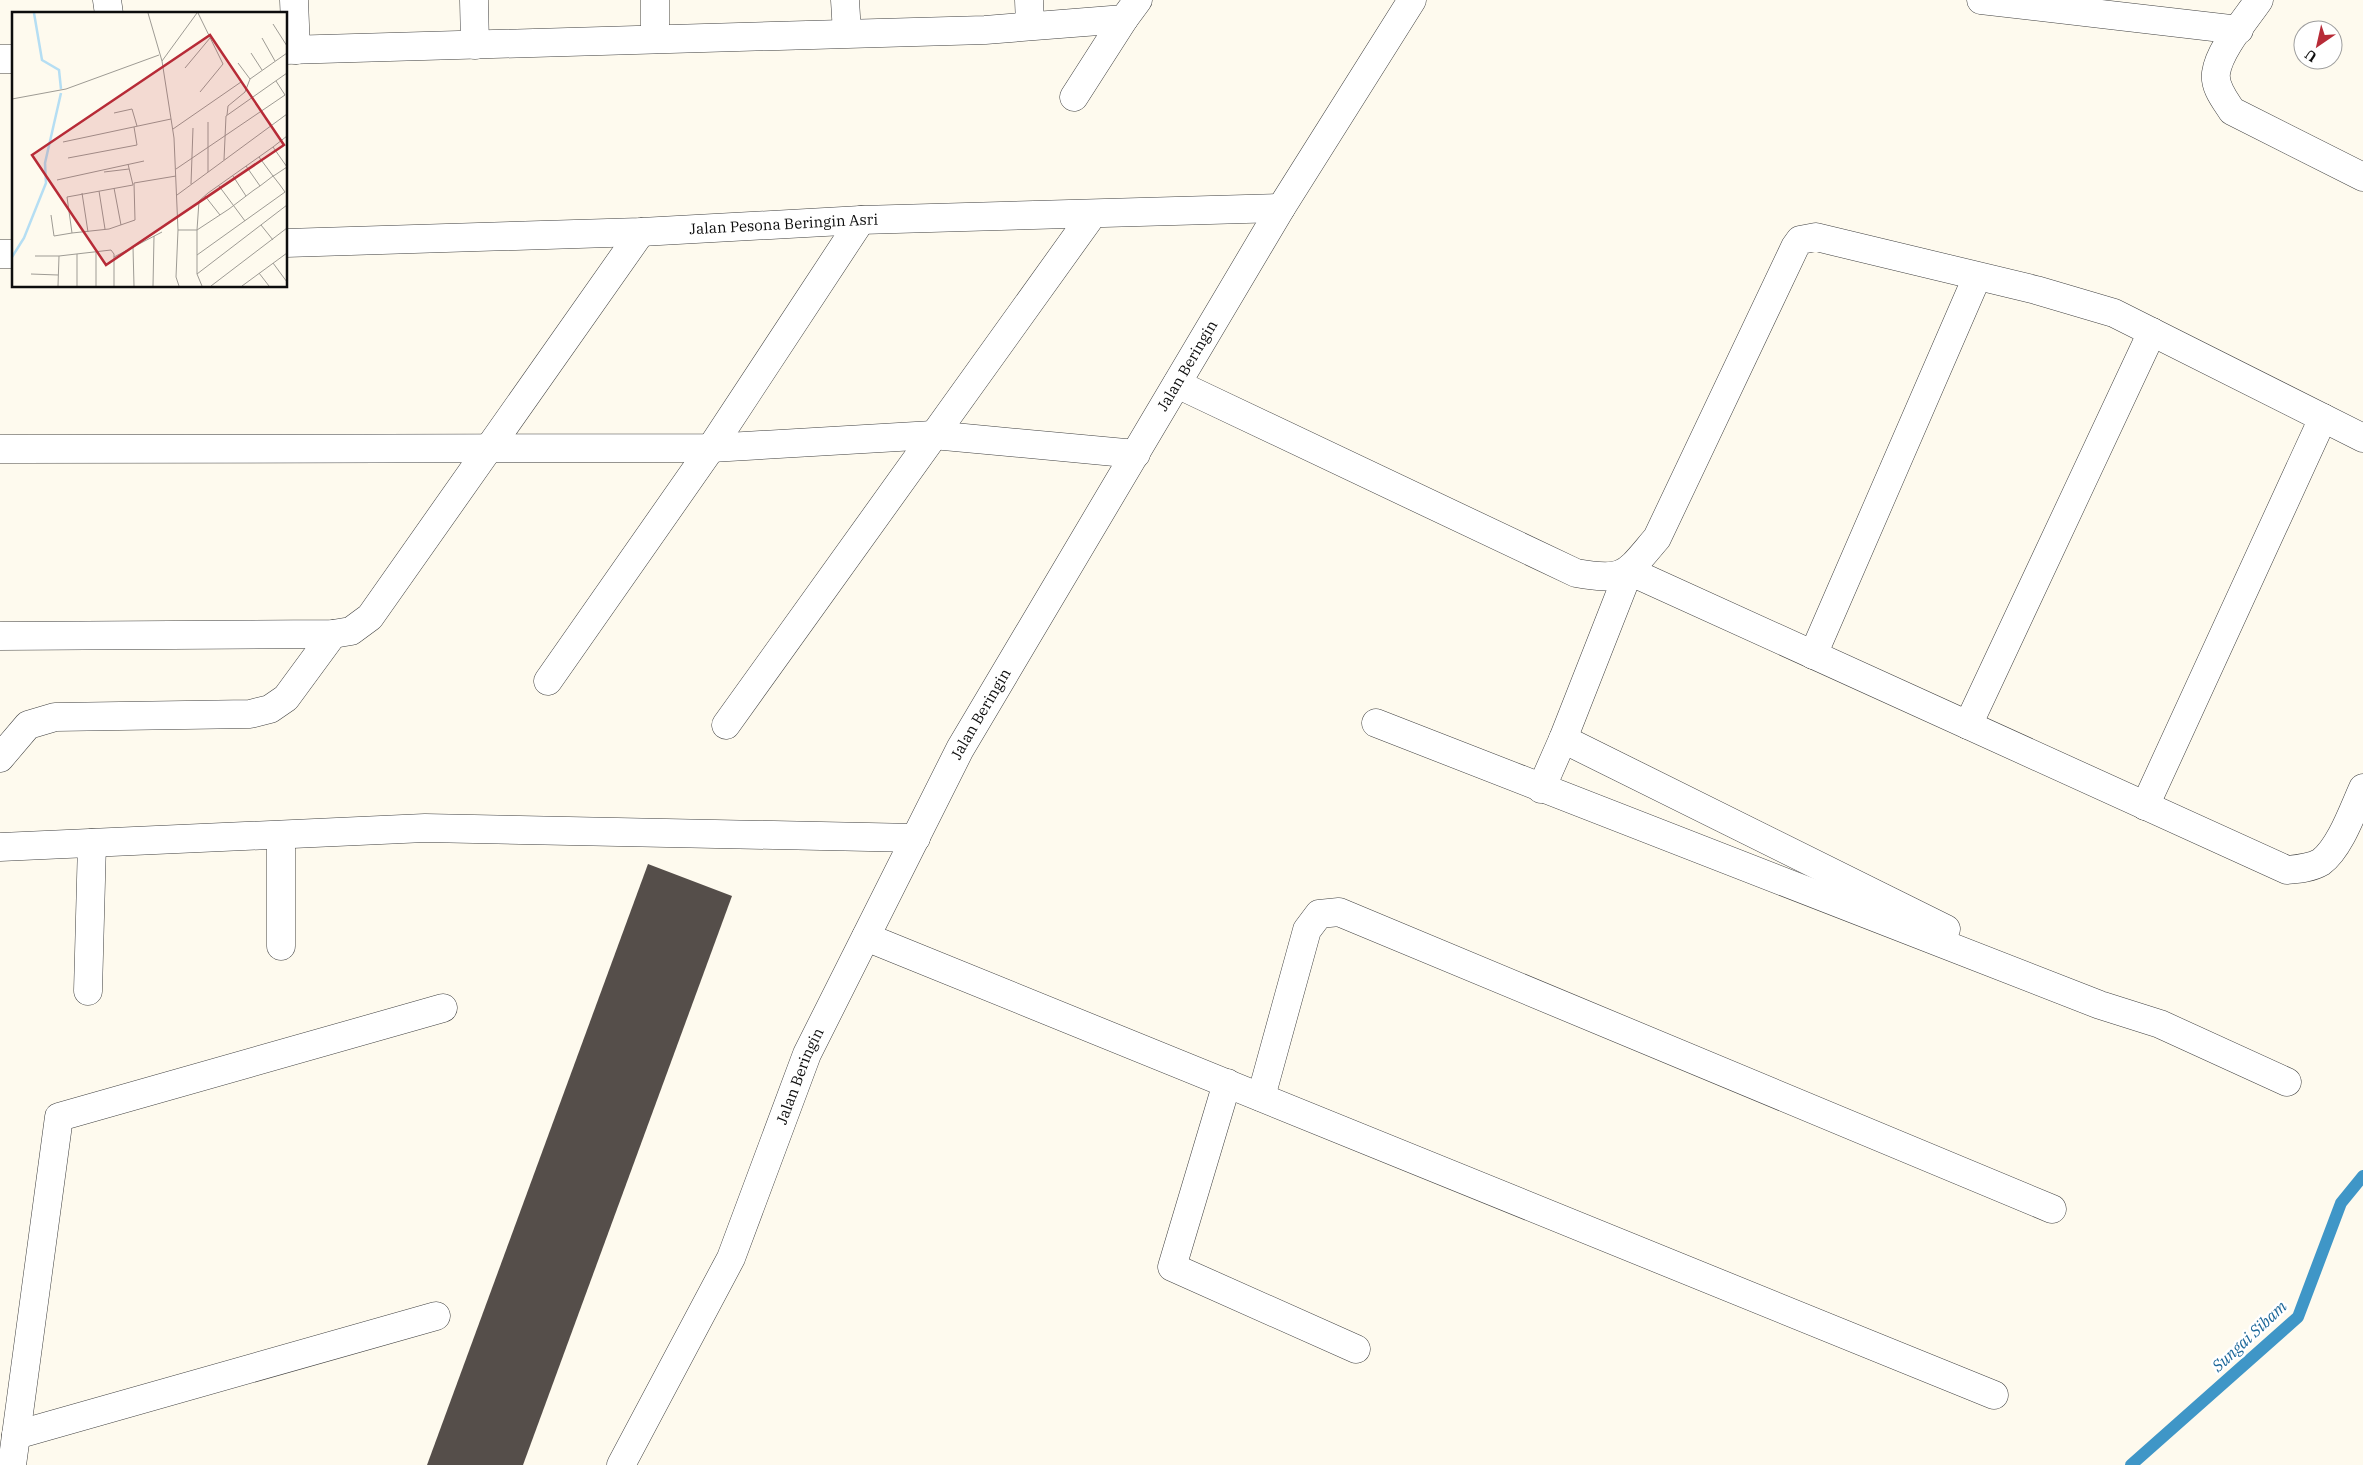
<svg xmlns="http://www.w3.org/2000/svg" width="2363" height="1465" viewBox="0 0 2363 1465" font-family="'IBM Plex Serif',serif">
  <rect width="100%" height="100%" fill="#fefaee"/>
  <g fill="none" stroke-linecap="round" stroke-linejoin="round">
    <path stroke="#3f96c7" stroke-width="12" d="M 2131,1465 L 2298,1317 L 2341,1203 L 2363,1176"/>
  </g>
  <path fill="#554e4a" d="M 648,864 L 732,896 L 523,1465 L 427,1465 Z"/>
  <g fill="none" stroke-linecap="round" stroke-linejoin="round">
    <defs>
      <g id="street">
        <path d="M 107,0 L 109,14"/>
        <path d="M 294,0 L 296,50"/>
        <path d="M 474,0 L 475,45"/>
        <path d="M 845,0 L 847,33"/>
        <path d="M 1029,0 L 1030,25"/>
        <path d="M 1981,0 L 2239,30"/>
        <path d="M 2259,0 C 2246,19 2219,50 2216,73 C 2214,87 2225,100 2232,111 L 2363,177"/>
        <path d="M 655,39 L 655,0"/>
        <path d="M 286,50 L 985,30 L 1124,19 L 1138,0"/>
        <path d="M 0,59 L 14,59"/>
        <path d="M 1074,97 L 1124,19"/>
        <path id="s1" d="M 286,243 L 641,232 L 861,220 L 1281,208"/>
        <path d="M 0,254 L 14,254"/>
        <path d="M 1177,384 L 1576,573 C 1626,582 1626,574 1657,538 L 1795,247 L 1800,240 L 1816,237 L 2036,290 L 2114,313 L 2363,438"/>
        <path d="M 0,449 L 711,448 L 933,435 L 1136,454"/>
        <path d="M 0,636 L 333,634 L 351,631 L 370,617 L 641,232"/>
        <path d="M 1813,655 L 1977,277"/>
        <path d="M 548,681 L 711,448 L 861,220"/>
        <path d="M 1376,723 L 2100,1005 L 2160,1024 L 2287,1082"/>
        <path d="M 726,725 L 1092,215"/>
        <path d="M 1968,725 L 2152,332"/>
        <path d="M 1563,739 L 1946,929"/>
        <path d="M 0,758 L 28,725 L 55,717 L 250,714 L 270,709 L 286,698 L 333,634"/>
        <path d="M 1541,789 L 1563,739 L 1629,571 L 2287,870 C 2298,869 2311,868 2321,862 C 2340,848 2353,810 2363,788"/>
        <path d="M 2145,806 L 2323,418"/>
        <path d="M 281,835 L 281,946"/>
        <path d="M 0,847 L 425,828 L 916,838"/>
        <path d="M 866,937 L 1994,1395"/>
        <path d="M 88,991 L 92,843"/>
        <path d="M 1227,1083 L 1172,1267 L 1356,1349"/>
        <path d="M 1261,1097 L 1307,930 L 1319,914 L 1339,912 L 2052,1209"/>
        <path d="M 16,1435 L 436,1316"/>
        <path d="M 12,1465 L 59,1117 L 443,1008"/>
        <path id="s2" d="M 621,1465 L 731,1258 L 807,1054 L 960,749 L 1281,208 L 1412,0"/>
      </g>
    </defs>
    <use href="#street" stroke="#404040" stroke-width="29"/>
    <use href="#street" stroke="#fff" stroke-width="28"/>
  </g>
  <g text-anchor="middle" stroke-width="5" stroke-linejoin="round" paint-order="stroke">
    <g font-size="15" fill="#0d0d0d" stroke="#fff">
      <text dy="5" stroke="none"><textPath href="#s1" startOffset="498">Jalan Pesona Beringin Asri</textPath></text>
      <text dy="5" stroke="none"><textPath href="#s2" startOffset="1239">Jalan Beringin</textPath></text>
      <text dy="5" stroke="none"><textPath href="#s2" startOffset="834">Jalan Beringin</textPath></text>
      <text dy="5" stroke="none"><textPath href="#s2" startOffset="429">Jalan Beringin</textPath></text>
    </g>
    <g font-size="16" font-style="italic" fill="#1c6799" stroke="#fff">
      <text transform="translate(2249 1336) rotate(-43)" y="6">Sungai Sibam</text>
    </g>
  </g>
  <g transform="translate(12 12)">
    <rect width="275" height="275" fill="#fefaee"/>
    <path fill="none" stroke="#b5def3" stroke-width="2.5" d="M 22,1 L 30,48 L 47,58 L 49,77M 0,245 L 12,226 L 34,171 L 33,151 L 49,81"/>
    <path fill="none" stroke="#9e9b94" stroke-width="1" d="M 136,1 L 150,49 L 162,126 L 166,218 L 164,265 L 167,274M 186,1 L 211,52 L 188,80M 261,12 L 275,34M 250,26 L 263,49M 239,41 L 250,58M 150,49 L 185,1M 226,51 L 238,67 L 275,41M 173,56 L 198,26M 0,87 L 54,77 L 147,43M 102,101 L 120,97 L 125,114M 215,103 L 216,94 L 233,80 L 238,67M 161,117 L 229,70M 51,130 L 159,107M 261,135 L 275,124M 56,146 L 125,133 L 122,115M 212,148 L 214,104 L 275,61M 116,152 L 121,173 L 55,185 L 60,221 L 97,217 L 123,208 L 122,171 L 164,164M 234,154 L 248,174M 164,157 L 273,83 L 264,69M 92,160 L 117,157M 196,160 L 196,110M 221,164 L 234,184M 45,168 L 132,149M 179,172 L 181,116M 207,174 L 233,209M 102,176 L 109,213M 87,179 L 93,217M 70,181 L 76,220M 165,183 L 275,102M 193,184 L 208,203M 39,203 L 42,224 L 60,221M 249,213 L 261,228M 166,218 L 185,218 L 217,197 L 242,178 L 248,174 L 261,164 L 263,163 L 275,155 L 261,135 L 196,181 L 187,189 L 185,218 L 185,243 L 273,180 L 268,173 L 261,164 L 247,145M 121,235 L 122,274M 84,240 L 84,274M 65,242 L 65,274M 185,243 L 185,262 L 190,274M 23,244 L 47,244M 102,245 L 150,220M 261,251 L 275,270M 247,261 L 257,274M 19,262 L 46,263M 185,262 L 275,193M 46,274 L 47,244 L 99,238 L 102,242 L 102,274M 141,274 L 142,224M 199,274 L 275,216M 230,274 L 275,241"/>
    <path fill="#b72b37" fill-opacity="0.15" stroke="#b72b37" stroke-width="2.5" d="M 198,23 L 272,133 L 94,253 L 20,143 Z"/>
    <rect width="275" height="275" fill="none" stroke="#0d0d0d" stroke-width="2.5"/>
  </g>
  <g transform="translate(2318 45) rotate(214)"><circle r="24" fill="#ffffff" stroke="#9e9e9e"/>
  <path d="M0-4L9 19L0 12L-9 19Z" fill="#b72b37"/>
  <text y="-8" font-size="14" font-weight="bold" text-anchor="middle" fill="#0d0d0d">U</text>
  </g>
</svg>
